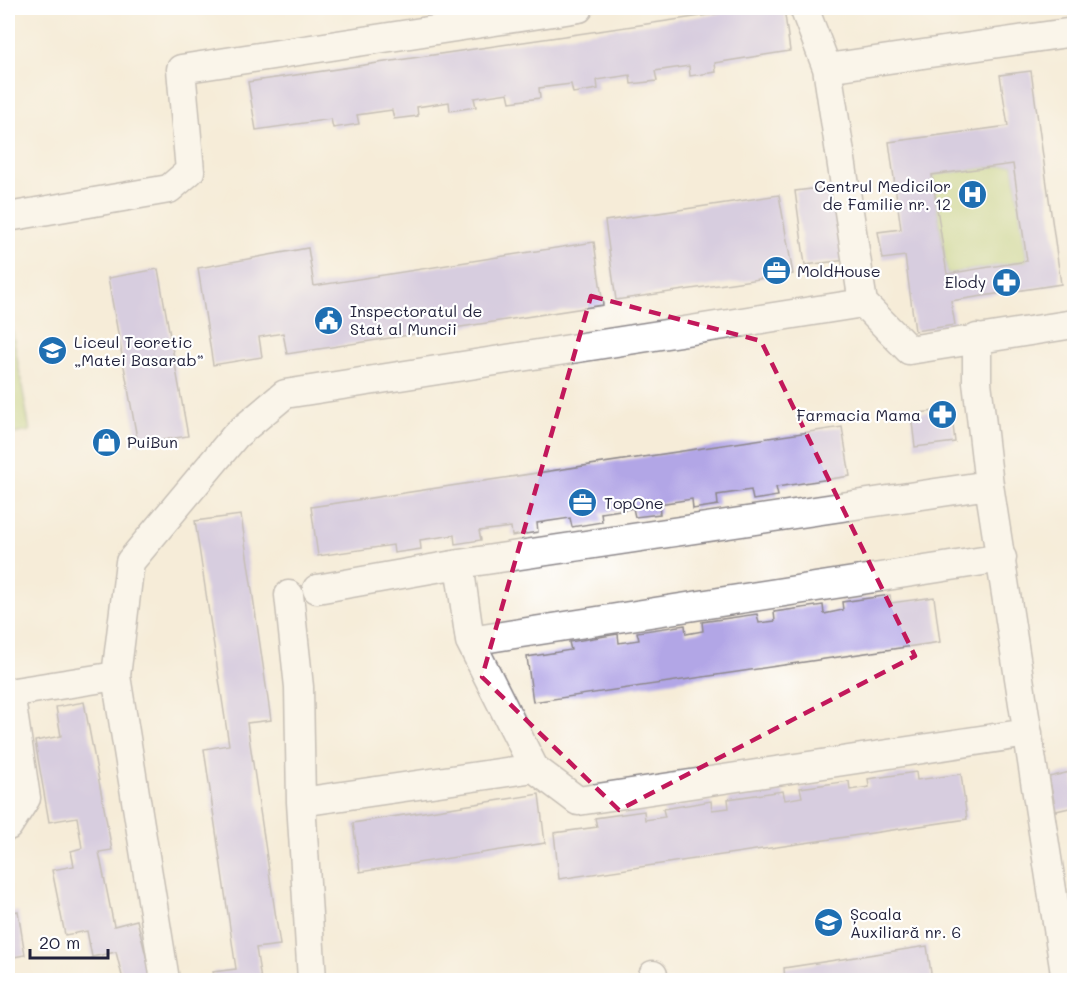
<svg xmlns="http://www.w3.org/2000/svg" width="1082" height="988" viewBox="0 0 1082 988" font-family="Mali,sans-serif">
  <rect width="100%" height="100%" fill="#fff"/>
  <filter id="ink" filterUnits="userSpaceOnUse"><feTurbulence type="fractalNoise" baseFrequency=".0167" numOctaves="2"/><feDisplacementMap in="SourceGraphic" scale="12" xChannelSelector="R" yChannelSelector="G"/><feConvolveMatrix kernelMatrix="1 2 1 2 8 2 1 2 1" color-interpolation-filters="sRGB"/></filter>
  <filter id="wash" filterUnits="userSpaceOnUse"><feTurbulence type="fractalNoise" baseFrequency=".008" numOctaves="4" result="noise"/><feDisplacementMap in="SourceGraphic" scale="24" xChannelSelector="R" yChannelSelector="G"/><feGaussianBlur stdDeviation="1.35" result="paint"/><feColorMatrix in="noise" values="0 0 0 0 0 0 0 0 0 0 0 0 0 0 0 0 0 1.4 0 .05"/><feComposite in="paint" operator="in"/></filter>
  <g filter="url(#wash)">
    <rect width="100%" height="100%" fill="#f6ecd8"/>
    <path fill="#b4cd72" stroke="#6b7856" stroke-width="1.5" d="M 1013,164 L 1027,261 L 947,274 L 932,175 Z
      M 8,307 L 30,431 L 8,435 Z"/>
    <g id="blocks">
      <path fill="#b2a6e6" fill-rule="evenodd" d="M 756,8 L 784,8 L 790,51 L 715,63 L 716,72 L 690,76 L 689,66 L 655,71 L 657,81 L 631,84 L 630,75 L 597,80 L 598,89 L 573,93 L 571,84 L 539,88 L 540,98 L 510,102 L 508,93 L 474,98 L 476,107 L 450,111 L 449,102 L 417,107 L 418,116 L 394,119 L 392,110 L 357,115 L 359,124 L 333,128 L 331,119 L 256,130 L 248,82 Z
        M 901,8 L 922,8 L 922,9 L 902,12 Z
        M 1031,71 L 1061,284 L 951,301 L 955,325 L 915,331 L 905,256 L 883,259 L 878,232 L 901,229 L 889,142 L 1008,126 L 1000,75 ZM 1013,164 L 1027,261 L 947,274 L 932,175 Z
        M 837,186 L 847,260 L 805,265 L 795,191 Z
        M 779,195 L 793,274 L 616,300 L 605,221 Z
        M 594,242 L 603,305 L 287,354 L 283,333 L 259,337 L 262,357 L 213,365 L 198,268 L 308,248 L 314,286 Z
        M 158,269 L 188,436 L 138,444 L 108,278 Z
        M 951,409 L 955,442 L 915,447 L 911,414 Z
        M 842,427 L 850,476 L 776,487 L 778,496 L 753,500 L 751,490 L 717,495 L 718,505 L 693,509 L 692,499 L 659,504 L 660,514 L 635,517 L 633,508 L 601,513 L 602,522 L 572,527 L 570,518 L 537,523 L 538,532 L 512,536 L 511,527 L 479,531 L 481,540 L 455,544 L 454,535 L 420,540 L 421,549 L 394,553 L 393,545 L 318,556 L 311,507 Z
        M 241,515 L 271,720 L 247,723 L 280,945 L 256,948 L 261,980 L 215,980 L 213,972 L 236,969 L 204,749 L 229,745 L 195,521 Z
        M 890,595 L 891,603 L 934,597 L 940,642 L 533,702 L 527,657 L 571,650 L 569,642 L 618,634 L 619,643 L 639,640 L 637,632 L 685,625 L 686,634 L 703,631 L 702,622 L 757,614 L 759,623 L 775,621 L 774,612 L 823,605 L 824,614 L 843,610 L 842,602 Z
        M 84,702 L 112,850 L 99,852 L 114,926 L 137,920 L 152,980 L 123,980 L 116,952 L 92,957 L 87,931 L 65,935 L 52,870 L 74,866 L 71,851 L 82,848 L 77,817 L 49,822 L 35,741 L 61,736 L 56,707 Z
        M 1074,771 L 1074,807 L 1056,811 L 1049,777 Z
        M 916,772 L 917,780 L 961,774 L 967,819 L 559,879 L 554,833 L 597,827 L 595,818 L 644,811 L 645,820 L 665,817 L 663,809 L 711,801 L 712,810 L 729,808 L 728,799 L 783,791 L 785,800 L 802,797 L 800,788 L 849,781 L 850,790 L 869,787 L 868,779 Z
        M 539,794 L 545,843 L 360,872 L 353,823 Z
        M 18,911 L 25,955 L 8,958 L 8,913 Z
        M 927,946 L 932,980 L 785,980 L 784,968 Z"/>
    </g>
  </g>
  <g filter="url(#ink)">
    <use href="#blocks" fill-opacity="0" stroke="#8c878a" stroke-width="1.5"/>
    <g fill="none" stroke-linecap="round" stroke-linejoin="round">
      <defs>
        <path id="minor" d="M 804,8 L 827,68 L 863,303
          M 827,68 L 1074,32
          M 8,217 L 169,189 L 190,171 L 181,69 L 579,8
          M 977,338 L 977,382 L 989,485 L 1066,980
          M 459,564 L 470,641 L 1002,558
          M 317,589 L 459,564 L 989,485
          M 289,595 L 299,687 L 301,802 L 312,980
          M 470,641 L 534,768 L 578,801 L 1028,733
          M 8,693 L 116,676
          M 301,802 L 534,768
          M 8,826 L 26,798 L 10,692
          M 653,975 L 654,980
          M 165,980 L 116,676 L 130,562 L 236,435 L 285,394 L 863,303 L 909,350 L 1074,324"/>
      </defs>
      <use href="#minor" stroke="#8c878a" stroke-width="31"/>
      <use href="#minor" stroke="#fff" stroke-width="28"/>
    </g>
  </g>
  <path d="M0 0H1082V988H0ZM 591,296 L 761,341 L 915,656 L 619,810 L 482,677 Z" fill="#f6ecd8" fill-opacity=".55" fill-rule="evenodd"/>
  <path fill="none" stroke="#c2185b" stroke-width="4.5" stroke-dasharray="12 8" stroke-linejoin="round" d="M 591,296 L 761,341 L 915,656 L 619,810 L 482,677 Z"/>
  <defs>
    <symbol id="hospital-disc" viewBox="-11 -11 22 22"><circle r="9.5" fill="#1f6fb2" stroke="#fff"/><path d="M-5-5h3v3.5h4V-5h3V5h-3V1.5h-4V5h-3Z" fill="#fff"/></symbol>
    <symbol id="office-disc" viewBox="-11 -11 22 22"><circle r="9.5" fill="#1f6fb2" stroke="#fff"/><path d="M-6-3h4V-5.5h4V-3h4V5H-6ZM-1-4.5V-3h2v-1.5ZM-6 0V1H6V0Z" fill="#fff"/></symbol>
    <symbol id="pharmacy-disc" viewBox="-11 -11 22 22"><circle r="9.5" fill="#1f6fb2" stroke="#fff"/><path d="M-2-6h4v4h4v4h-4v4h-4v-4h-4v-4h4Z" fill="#fff"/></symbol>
    <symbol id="civic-disc" viewBox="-11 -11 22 22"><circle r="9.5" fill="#1f6fb2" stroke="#fff"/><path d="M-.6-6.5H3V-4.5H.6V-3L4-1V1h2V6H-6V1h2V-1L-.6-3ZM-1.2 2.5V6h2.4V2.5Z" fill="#fff"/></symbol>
    <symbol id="school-disc" viewBox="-11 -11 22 22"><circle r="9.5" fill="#1f6fb2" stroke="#fff"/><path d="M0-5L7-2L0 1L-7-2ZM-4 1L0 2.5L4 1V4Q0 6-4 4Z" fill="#fff"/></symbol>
    <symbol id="shop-disc" viewBox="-11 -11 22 22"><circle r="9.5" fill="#1f6fb2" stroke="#fff"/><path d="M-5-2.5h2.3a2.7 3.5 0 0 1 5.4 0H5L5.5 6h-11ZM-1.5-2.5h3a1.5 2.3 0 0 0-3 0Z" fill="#fff"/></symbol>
  </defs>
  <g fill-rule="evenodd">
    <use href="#hospital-disc" x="956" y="178" width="33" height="33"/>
    <use href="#office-disc" x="760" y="254" width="33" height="33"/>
    <use href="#pharmacy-disc" x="990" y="266" width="33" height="33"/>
    <use href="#civic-disc" x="312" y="304" width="33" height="33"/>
    <use href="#school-disc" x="36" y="334" width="33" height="33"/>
    <use href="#pharmacy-disc" x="926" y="398" width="33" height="33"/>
    <use href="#shop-disc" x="90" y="426" width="33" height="33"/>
    <use href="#office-disc" x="566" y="486" width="33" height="33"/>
    <use href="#school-disc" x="812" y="906" width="33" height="33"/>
  </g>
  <g text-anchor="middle" stroke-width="4.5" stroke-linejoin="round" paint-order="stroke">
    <g font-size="16" fill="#22223b" stroke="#fff" text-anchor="start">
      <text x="951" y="192" text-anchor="end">Centrul Medicilor<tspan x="951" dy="18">de Familie nr. 12</tspan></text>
      <text x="797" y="277">MoldHouse</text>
      <text x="986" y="288" text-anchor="end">Elody</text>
      <text x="350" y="317">Inspectoratul de<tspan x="350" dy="18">Stat al Muncii</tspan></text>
      <text x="74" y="348">Liceul Teoretic<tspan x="74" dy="18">„Matei Basarab“</tspan></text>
      <text x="921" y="421" text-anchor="end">Farmacia Mama</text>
      <text x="127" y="448">PuiBun</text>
      <text x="604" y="509">TopOne</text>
      <text x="850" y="920">Școala<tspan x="850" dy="18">Auxiliară nr. 6</tspan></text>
    </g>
  </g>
  <rect width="1082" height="988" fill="none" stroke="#fff" stroke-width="30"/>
  <path d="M30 949v9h78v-9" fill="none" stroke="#22223b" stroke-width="3"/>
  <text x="39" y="949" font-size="18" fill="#22223b" stroke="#ffffff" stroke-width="4.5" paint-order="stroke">20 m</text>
</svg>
